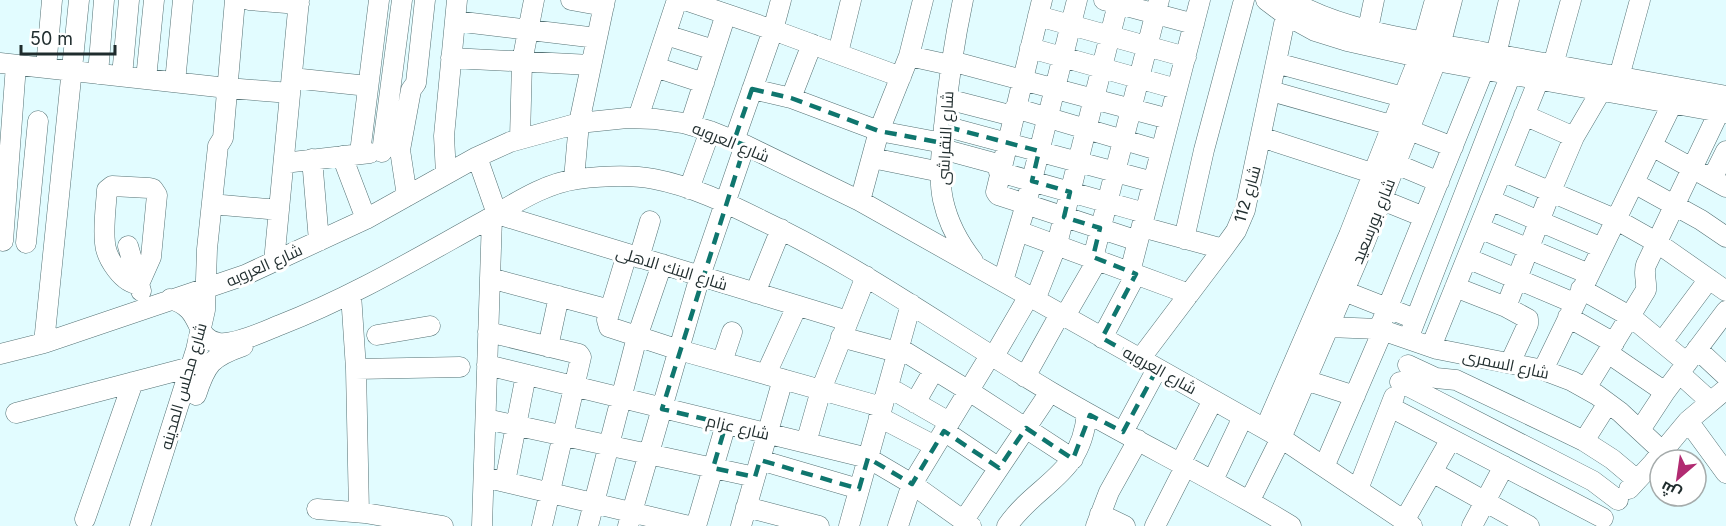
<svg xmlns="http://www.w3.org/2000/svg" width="1726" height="526" viewBox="0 0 1726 526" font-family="Inter,Cairo,sans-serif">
  <rect width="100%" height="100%" fill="#e2fcff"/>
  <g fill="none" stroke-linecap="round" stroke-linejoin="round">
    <defs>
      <path id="minor" d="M 249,0 L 299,4
        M 571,0 L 604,6
        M 685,0 L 773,30 L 901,77
        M 963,0 C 954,42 948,84 944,127 C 942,150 938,176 943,200 C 948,223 958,242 973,261
        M 1042,0 L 996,192 L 998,195 L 1138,241
        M 1104,0 L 1194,24
        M 1266,0 L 1286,15 L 1315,31 L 1347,41 L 1436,61 L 1726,113
        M 1290,0 C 1343,32 1422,41 1483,52 C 1564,67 1645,81 1726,96
        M 1038,16 L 1186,57
        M 455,21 L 597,38
        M 1368,29 L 1374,0
        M 666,35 L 714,50
        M 1030,48 L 1177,89
        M 838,53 L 851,0
        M 1496,55 L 1509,0
        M 909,56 L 950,65
        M 451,58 L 591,65
        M 951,61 L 1169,119
        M 0,63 L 227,88 L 290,93
        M 1276,63 L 1403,97
        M 655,67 L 704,83
        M 46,68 L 52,0
        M 98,74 L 104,0
        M 122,76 L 129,0
        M 1550,76 L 1571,0
        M 1619,77 L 1640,0
        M 292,78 L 368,86
        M 146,79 L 154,0
        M 175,82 L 183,0
        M 752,89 L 791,98 L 879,131 L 943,143
        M 1271,91 L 1409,130 L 1453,147
        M 791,98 L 812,44
        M 947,99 L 1013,116
        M 1015,108 L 1161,151
        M 1524,115 L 1574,137
        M 638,118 L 677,0
        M 690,125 L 726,14
        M 944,126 L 1153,182
        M 1261,137 L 1384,177
        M 520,138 L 522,62 L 534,0
        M 734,141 L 773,30 L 781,0
        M 1652,146 L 1726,187
        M 942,149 L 1001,165
        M 382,152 L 402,0
        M 360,153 L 379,0
        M 342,156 L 366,219
        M 477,157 L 497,214 L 848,321
        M 872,158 L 941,172
        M 312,159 L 319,241
        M 284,163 L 370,153
        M 1396,164 L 1439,182
        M 1502,171 L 1617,220 L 1656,242 L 1726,291
        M 999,172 L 1145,213
        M 446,174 L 444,136 L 457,0
        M 574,179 L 579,123 L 605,0
        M 1712,179 L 1726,151
        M 1634,183 L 1701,220 L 1726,237
        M 112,186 L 149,188 L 153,189 L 157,195 L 151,257 L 139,284 C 123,284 106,258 105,243 C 103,226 106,207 107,190 Z
        M 689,189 L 710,131
        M 407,196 L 400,150 L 411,90 L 416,83 L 425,0
        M 1382,200 L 1424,217
        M 1490,200 L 1602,248
        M 860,201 L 879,131 L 909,56 L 923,0
        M 222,205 L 279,210
        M 1142,227 L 1223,249
        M 1479,228 L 1589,274
        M 1018,231 L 1189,294
        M 1184,239 L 1204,150 L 1244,0
        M 3,241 L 16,65
        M 26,243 L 38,121
        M 128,246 L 141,291
        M 627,254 L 607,320 L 609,327 L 679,350 L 882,407
        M 639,258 L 650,221
        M 1093,258 L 1159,0
        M 1467,258 L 1574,303
        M 274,262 L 299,0
        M 1130,272 L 1200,0
        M 490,278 L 610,310
        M 1003,281 L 1026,204 L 1077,0
        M 1455,287 L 1506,307 L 1528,319 L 1528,324 L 1510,363
        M 1581,289 L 1631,317 L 1687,363
        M 1344,291 L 1415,319
        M 755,293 L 781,229
        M 351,294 L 356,369 L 359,512
        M 170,299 C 205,308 192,339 219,343 C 236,345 265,331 280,325 C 350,298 414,260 479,224 C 510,207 541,184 577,179 C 602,176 629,174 654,179 C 691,186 727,203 761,220 C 863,268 954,335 1051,392 C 1130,439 1213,478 1291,526
        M 1035,300 L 1057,244 L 1119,0
        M 1506,307 L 1551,191 L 1574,137 L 1601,91
        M 1065,316 L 1098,259
        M 1568,317 L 1614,343
        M 1328,327 L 1379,329 L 1437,349 L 1543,370 L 1572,381 L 1597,395 L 1620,412 L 1663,452
        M 1379,329 L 1484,69
        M 488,332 L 579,354 L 581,357 L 542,526
        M 377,335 L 430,326
        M 841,337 L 897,352
        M 1102,338 L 1136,274
        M 1408,339 L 1511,74
        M 1662,342 L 1709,279
        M 44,343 L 79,0
        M 548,347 L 559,296
        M 1431,347 L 1539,79
        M 899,348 L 969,391 L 1073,459
        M 1697,349 L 1726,376
        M 1608,353 L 1665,392
        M 0,354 L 44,343 L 245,275 L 366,219 L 477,157 L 510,142 L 579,123 L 627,118 L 655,119 L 683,123 L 710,131 L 745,145 L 860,201 L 1281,438 L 1412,526
        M 994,356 L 1029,296
        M 1140,359 L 1223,249 L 1236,231 L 1245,210 L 1288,5
        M 722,362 L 732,332
        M 487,365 L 868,458 L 912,484 L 971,526
        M 1408,365 L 1436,378 L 1456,380 L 1555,427 L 1584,441 L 1612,459 L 1637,480
        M 356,369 L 460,367
        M 1543,370 L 1672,104
        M 1679,373 L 1710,401
        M 766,374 L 797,306
        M 1025,377 L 1060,314
        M 1305,380 L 1355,396
        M 1400,382 L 1593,481 L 1618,500
        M 888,387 L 949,422
        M 1586,388 L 1646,290 C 1647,281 1643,273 1646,265 L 1719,112
        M 196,395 C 206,364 211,357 243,346
        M 915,403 L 934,370
        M 1390,407 L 1603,518
        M 16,413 L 191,367
        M 879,417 L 935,446
        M 486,419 L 755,477
        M 1688,421 L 1726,473
        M 1265,429 L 1349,235 L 1419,57 L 1435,0
        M 1640,430 L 1665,392 L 1726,311
        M 944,431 L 999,468
        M 1123,432 L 1157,369
        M 1584,441 L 1608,403
        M 806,443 L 821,390 L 866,276
        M 760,460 L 859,489
        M 1181,462 L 1213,400
        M 1324,467 L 1383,330
        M 1432,472 L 1529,526
        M 484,477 L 689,526
        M 1213,480 L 1243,417
        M 505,482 L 526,375
        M 1358,489 L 1394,397
        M 1629,489 L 1653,463 L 1688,421 L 1726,389
        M 1250,500 L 1281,438 L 1365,242 L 1436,61 L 1452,0
        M 746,507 L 819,526
        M 317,509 L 365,513 L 443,526
        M 1100,514 L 1125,526
        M 85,519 L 133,382
        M 964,520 L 1050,392
        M 1404,521 L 1451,439
        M 140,526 L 196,350 L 205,310 L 207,249 L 218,146 L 223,138 L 235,0
        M 482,526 L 492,217
        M 588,526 L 637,337 L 662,264
        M 628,526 L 700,276 L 745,145
        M 696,526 L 726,424
        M 741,526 L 783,379
        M 849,526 L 911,304
        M 898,526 L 912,484 L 991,354
        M 1007,526 C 1040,480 1081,477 1087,413
        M 1096,526 L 1109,492 L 1138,440
        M 1155,526 L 1186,465
        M 1472,526 L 1504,466"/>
    </defs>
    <use href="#minor" stroke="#557275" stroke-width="21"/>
    <use href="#minor" stroke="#fff" stroke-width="20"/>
  </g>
  <path fill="none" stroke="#0f766e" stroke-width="4.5" stroke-dasharray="12 8" stroke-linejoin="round" d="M 752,89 L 791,98 L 879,131 L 943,143 L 944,126 L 1039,151 L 1032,181 L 1070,192 L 1064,217 L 1100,228 L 1093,257 L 1136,274 L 1102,338 L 1157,369 L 1123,432 L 1090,415 L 1073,459 L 1026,428 L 999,468 L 944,431 L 912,484 L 868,458 L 859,489 L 760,460 L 755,477 L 713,468 L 726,424 L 662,409 L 745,145 L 734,141 Z"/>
  <g text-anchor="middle" stroke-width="6" stroke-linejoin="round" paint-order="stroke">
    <g font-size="16" fill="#1f2c2d" stroke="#fff">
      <text transform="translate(945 138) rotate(-87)" y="6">شارع النقراشى</text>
      <text transform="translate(731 142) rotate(22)" y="6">شارع العروبه</text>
      <text transform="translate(1247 194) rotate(-74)" y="6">شارع 112</text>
      <text transform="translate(1373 221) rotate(-68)" y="6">شارع بورسعيد</text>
      <text transform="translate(264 265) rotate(-24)" y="6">شارع العروبه</text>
      <text transform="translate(672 268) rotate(17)" y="6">شارع البنك الاهلى</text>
      <text transform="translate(1506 364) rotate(12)" y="6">شارع السمرى</text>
      <text transform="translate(1160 370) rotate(29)" y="6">شارع العروبه</text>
      <text transform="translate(183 386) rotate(-74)" y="6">شارع مجلس المدينه</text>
      <text transform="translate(738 427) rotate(13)" y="6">شارع عزام</text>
    </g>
  </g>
  <g transform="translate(1678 478) rotate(209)"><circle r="28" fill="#ffffff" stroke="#a5abab" stroke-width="1.5"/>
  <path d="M0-4.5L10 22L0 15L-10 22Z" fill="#b12b71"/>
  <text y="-9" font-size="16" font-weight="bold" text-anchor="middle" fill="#1f2c2d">ش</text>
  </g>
  <path d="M21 45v9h94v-9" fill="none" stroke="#1f2c2d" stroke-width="3"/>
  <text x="30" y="45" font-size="18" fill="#1f2c2d" stroke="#ffffff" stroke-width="4.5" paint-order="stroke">50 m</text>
</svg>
